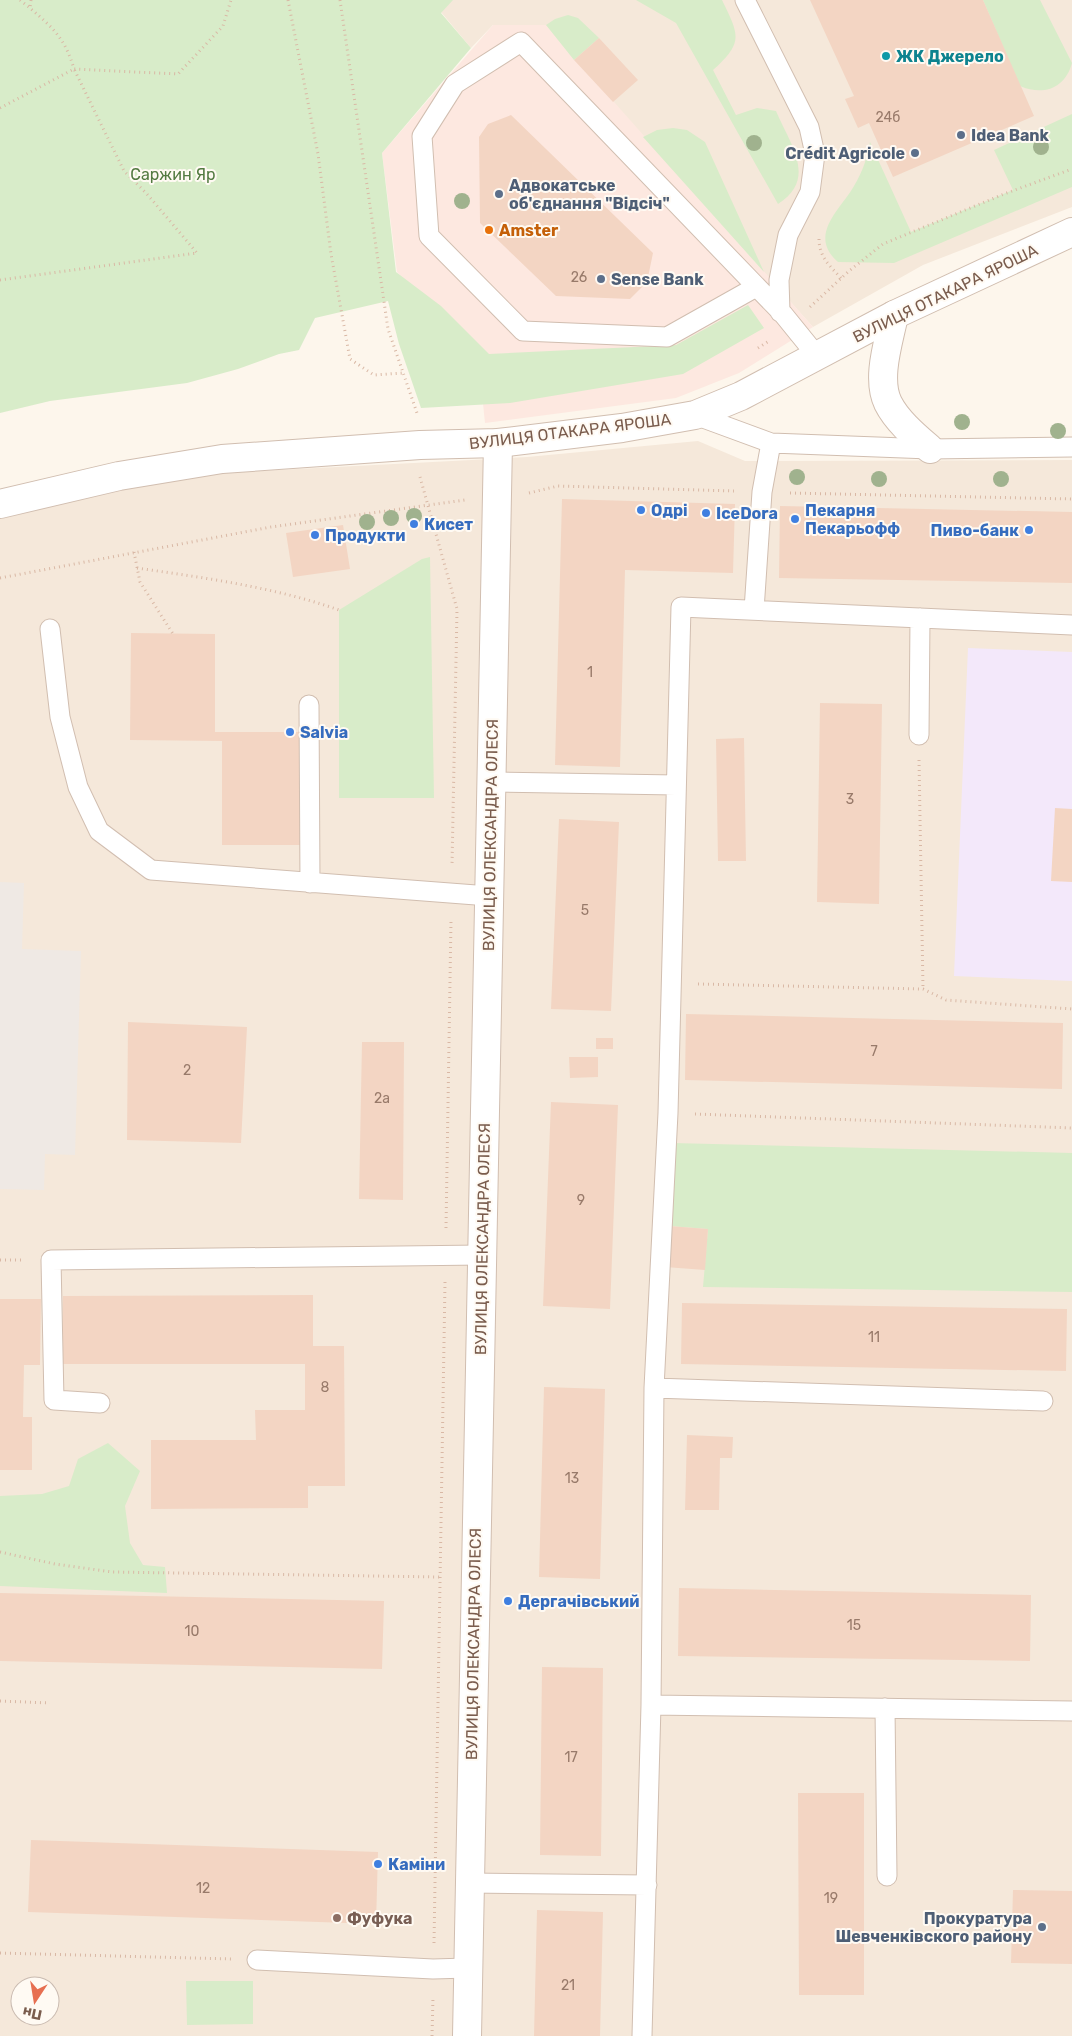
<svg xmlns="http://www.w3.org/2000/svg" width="1072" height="2036" viewBox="0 0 1072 2036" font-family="Rubik,sans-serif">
  <rect width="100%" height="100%" fill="#fdf6ec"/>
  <path fill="#f5e8da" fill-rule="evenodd" d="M 431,0 L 1072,0 L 1072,207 L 923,265 L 813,327 L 574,60 L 493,25 L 471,48 Z
    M 698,441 L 745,461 L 1072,460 L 1072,2036 L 0,2036 L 0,519 L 117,488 L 223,473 L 527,457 ZM 20,1986 L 50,1986 L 50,2016 L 20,2016 Z"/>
  <path fill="#fde8e0" d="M 493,25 L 546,25 L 813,327 L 739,373 L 676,398 L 485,423 L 478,356 L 397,272 L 382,153 Z"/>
  <path fill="#efe9e4" d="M 0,882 L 24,883 L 22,949 L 81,951 L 75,1155 L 45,1154 L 44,1190 L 0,1189 Z"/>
  <path fill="#f3e8fa" d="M 968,648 L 1072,652 L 1072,981 L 954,976 Z"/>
  <path fill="#d8ecc9" d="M 0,0 L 453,0 L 441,13 L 471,48 L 382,153 L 396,272 L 441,306 L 489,354 L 676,345 L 748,305 L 764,328 L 683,374 L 510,403 L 421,408 L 399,344 L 388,301 L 315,318 L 299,350 L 279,354 L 238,369 L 187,383 L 50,401 L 0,413 Z
    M 636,0 L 722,0 C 739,35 744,42 713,70 L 736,115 L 757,108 L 776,111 C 790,144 818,179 778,204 L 676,23 Z
    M 983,0 L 1040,0 L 1072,63 C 1065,89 1043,96 1020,86 Z
    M 568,15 L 578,18 L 599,38 L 574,60 L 546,25 L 555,19 Z
    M 1072,114 L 1072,187 L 894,263 L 838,262 C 807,235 841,209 854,186 C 863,171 867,158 870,142 L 911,232 L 1013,190 L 994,150 Z
    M 673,128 L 687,130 L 705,142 L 764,272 L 643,137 L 657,130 Z
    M 430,557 L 434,798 L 339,798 L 339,610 L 422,559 Z
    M 672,1143 L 1072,1153 L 1072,1292 L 703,1287 L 708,1229 L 669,1226 Z
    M 108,1443 L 140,1471 L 125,1506 L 130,1543 L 143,1565 L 165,1567 L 167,1593 L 0,1586 L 0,1496 L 42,1494 L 69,1486 L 78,1459 Z
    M 186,1981 L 253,1981 L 253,2024 L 187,2025 Z"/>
  <path fill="#f3d5c3" d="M 810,0 L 983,0 L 1034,116 L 893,177 L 869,123 L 858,128 L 845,99 L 854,96 Z
    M 599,38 L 638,80 L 613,102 L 574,60 Z
    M 511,115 L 653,253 L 647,282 L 630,299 L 556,296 L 480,223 L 479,137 L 488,124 Z
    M 562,499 L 735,504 L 733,573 L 625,570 L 620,767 L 555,765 Z
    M 780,506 L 1072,512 L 1072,583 L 779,578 Z
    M 343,525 L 350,569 L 293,577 L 286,533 Z
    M 131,633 L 215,634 L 215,732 L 307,732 L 307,845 L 222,845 L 222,741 L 130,740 Z
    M 820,703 L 882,704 L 879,904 L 817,902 Z
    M 744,738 L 746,861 L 718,861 L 716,739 Z
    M 1055,808 L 1072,809 L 1072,882 L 1051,881 Z
    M 559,819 L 619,822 L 611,1011 L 551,1009 Z
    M 686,1014 L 1063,1023 L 1062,1089 L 685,1080 Z
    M 128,1022 L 247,1027 L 241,1143 L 127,1140 Z
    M 596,1038 L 613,1038 L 613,1049 L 596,1049 Z
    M 362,1042 L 404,1042 L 403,1200 L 359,1199 Z
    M 569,1057 L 598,1057 L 598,1077 L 570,1078 Z
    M 551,1102 L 618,1105 L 610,1309 L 543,1306 Z
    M 669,1226 L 708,1229 L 705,1270 L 665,1267 Z
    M 313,1295 L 313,1346 L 344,1346 L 345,1486 L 308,1486 L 308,1508 L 151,1509 L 151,1440 L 256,1440 L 255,1410 L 305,1410 L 305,1364 L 63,1364 L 63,1296 Z
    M 0,1299 L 41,1299 L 40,1365 L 24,1365 L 23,1417 L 32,1417 L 32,1470 L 0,1470 Z
    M 682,1303 L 1067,1309 L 1066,1371 L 681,1364 Z
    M 544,1387 L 605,1389 L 600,1579 L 539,1577 Z
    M 687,1435 L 733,1437 L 732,1458 L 720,1458 L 719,1510 L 685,1510 Z
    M 679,1588 L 1031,1595 L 1030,1661 L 678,1656 Z
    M 0,1593 L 384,1601 L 382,1669 L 0,1661 Z
    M 542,1667 L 603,1668 L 601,1856 L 540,1855 Z
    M 798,1793 L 864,1793 L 864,1995 L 799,1995 Z
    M 31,1840 L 378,1852 L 376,1924 L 28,1912 Z
    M 1013,1890 L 1072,1891 L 1072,1964 L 1011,1963 Z
    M 537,1910 L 603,1912 L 600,2036 L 534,2036 Z"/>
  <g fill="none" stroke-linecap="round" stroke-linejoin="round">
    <defs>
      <path id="service" d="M 745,0 L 809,127 L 815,154 L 810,192 L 788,235 L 779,280 L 780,312
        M 756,287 L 667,337 L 523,331 L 429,236 L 422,136 L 455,84 L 521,42 L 783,314 L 817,356
        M 695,415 L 771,443 L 930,449 L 1072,447
        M 754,610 L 762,492 L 771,443
        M 50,629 L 60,717 L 78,787 L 99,831 L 151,870 L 489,896
        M 309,705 L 310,883
        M 919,735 L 920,618
        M 491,782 L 676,785
        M 654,1388 L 1043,1401
        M 100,1403 L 54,1400 L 51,1260 L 482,1255
        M 651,1705 L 1072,1711
        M 885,1708 L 887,1876
        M 469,1883 L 647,1885
        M 257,1960 L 433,1969 L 467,1968
        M 642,2036 L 651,1705 L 654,1388 L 668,1113 L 681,607 L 1072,625"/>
      <path id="minor" d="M 894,315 C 889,341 876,378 888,403 C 897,421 915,436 930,449
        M 467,2036 L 498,443"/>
      <path id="tertiary" d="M 0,504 L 119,476 L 222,459 L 420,445 L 498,443 L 622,428 L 695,415 L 741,396 L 894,315 L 1072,232"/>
    </defs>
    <use href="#service" stroke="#d1beb0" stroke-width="21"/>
    <use href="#minor" stroke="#d1beb0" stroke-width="30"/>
    <use href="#tertiary" stroke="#d1beb0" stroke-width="30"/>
    <path stroke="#d9b8a5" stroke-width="3" stroke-dasharray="1 4" stroke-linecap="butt" d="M 20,0 L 30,8
      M 31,0 L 30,8 C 53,28 65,38 74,69 L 178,74 L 223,26 L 231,0
      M 288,0 L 318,154 L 331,254 L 350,359 L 374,375 L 403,373
      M 340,0 L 388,329 L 417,413
      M 0,108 L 74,69 L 124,171 L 147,194 L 197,253 L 0,280
      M 819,239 C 819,257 830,266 841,278
      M 810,307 L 849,271 L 883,244 L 1004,194 L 1072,169
      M 758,348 L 769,341
      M 420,477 L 457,609 L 452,866
      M 529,493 L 558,486 L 734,491
      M 790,493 L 1072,499
      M 134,552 L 140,582 L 173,634
      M 137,568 C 205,578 274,587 339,610
      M 0,578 L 271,527 L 465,500
      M 919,760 L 923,989
      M 698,984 L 923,989 L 946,1000 L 1072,1009
      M 695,1114 L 1072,1128
      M 446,1228 L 451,919
      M 0,1260 L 24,1260
      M 0,1552 L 55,1564 L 112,1572 L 440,1577
      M 0,1701 L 50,1703
      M 434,1943 L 445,1282
      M 0,1953 L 231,1959
      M 432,2036 L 433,1997"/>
    <use href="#service" stroke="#fff" stroke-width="19"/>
    <use href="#minor" stroke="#fff" stroke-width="28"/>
    <use href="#tertiary" stroke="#fff" stroke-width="28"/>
  </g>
  <g fill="#a0b28e">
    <circle cx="754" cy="143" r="8"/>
    <circle cx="1041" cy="147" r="8"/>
    <circle cx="462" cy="201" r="8"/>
    <circle cx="962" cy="422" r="8"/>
    <circle cx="1058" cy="431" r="8"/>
    <circle cx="797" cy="477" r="8"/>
    <circle cx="879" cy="479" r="8"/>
    <circle cx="1001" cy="479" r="8"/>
    <circle cx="414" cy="516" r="8"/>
    <circle cx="391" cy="518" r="8"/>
    <circle cx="367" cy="522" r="8"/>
  </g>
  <circle fill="#0f9aa8" stroke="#fffaf3" stroke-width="2" cx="886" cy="56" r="5"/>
  <g fill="#5c6f8a" stroke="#fffaf3" stroke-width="2">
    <circle cx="961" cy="135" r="5"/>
    <circle cx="915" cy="153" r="5"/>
    <circle cx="499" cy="194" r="5"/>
    <circle cx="601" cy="279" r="5"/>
    <circle cx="1042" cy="1927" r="5"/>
  </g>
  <circle fill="#e8710a" stroke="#fffaf3" stroke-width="2" cx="489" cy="230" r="5"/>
  <g fill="#3f7fe0" stroke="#fffaf3" stroke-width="2">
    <circle cx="641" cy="510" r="5"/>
    <circle cx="706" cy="513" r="5"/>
    <circle cx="795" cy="519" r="5"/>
    <circle cx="414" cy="524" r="5"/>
    <circle cx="1029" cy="530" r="5"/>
    <circle cx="315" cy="535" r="5"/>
    <circle cx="290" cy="732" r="5"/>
    <circle cx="508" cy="1601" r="5"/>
    <circle cx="378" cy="1864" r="5"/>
  </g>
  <circle fill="#8d6e63" stroke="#fffaf3" stroke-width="2" cx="337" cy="1918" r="5"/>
  <g text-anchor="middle" stroke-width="4" stroke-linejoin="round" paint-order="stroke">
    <g font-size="14" fill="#987a6a">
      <text x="888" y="122">24б</text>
      <text x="579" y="282">26</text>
      <text x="590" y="677">1</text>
      <text x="850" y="804">3</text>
      <text x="585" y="915">5</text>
      <text x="874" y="1056">7</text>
      <text x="187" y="1075">2</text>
      <text x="382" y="1103">2а</text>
      <text x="581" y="1205">9</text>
      <text x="874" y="1342">11</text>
      <text x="325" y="1392">8</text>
      <text x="572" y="1483">13</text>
      <text x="854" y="1630">15</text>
      <text x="192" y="1636">10</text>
      <text x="571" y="1762">17</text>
      <text x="203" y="1893">12</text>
      <text x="831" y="1903">19</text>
      <text x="568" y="1990">21</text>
    </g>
    <g font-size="16" font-weight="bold" fill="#0d838f" stroke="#fffaf3" text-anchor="start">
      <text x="896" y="62">ЖК Джерело</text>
    </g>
    <g font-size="16" font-weight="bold" fill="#4e5e75" stroke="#fffaf3" text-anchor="start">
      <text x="971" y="141">Idea Bank</text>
      <text x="905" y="159" text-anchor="end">Crédit Agricole</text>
      <text x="509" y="191">Адвокатське<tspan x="509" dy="18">об'єднання "Відсіч"</tspan></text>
      <text x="611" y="285">Sense Bank</text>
      <text x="1032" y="1924" text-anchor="end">Прокуратура<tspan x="1032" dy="18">Шевченківского району</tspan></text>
    </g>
    <g font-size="16" fill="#537a41" stroke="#fffaf3">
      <text x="173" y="180">Саржин Яр</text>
    </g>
    <g font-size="16" font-weight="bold" fill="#c56008" stroke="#fffaf3" text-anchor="start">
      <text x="499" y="236">Amster</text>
    </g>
    <g font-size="16" fill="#7a5c4d" stroke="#fffaf3">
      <text transform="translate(945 293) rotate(-26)" y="6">ВУЛИЦЯ ОТАКАРА ЯРОША</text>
      <text transform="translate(570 431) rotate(-7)" y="6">ВУЛИЦЯ ОТАКАРА ЯРОША</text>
      <text transform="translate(490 835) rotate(-89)" y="6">ВУЛИЦЯ ОЛЕКСАНДРА ОЛЕСЯ</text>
      <text transform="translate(482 1239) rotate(-89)" y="6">ВУЛИЦЯ ОЛЕКСАНДРА ОЛЕСЯ</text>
      <text transform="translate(473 1644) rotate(-89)" y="6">ВУЛИЦЯ ОЛЕКСАНДРА ОЛЕСЯ</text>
    </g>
    <g font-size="16" font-weight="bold" fill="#366cbe" stroke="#fffaf3" text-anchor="start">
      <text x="651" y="516">Одрі</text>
      <text x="805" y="516">Пекарня<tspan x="805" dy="18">Пекарьофф</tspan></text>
      <text x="716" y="519">IceDora</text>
      <text x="424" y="530">Кисет</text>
      <text x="1019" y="536" text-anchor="end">Пиво-банк</text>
      <text x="325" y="541">Продукти</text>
      <text x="300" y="738">Salvia</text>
      <text x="518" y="1607">Дергачівський</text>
      <text x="388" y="1870">Каміни</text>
    </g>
    <g font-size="16" font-weight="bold" fill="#785e54" stroke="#fffaf3" text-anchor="start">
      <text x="347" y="1924">Фуфука</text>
    </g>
  </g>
  <g transform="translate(35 2001) rotate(192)"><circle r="24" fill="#fffaf3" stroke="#cabbb1"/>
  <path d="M0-4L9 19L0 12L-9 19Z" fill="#e76f51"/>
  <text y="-8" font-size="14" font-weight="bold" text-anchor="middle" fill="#7a5c4d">Пн</text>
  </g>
</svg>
